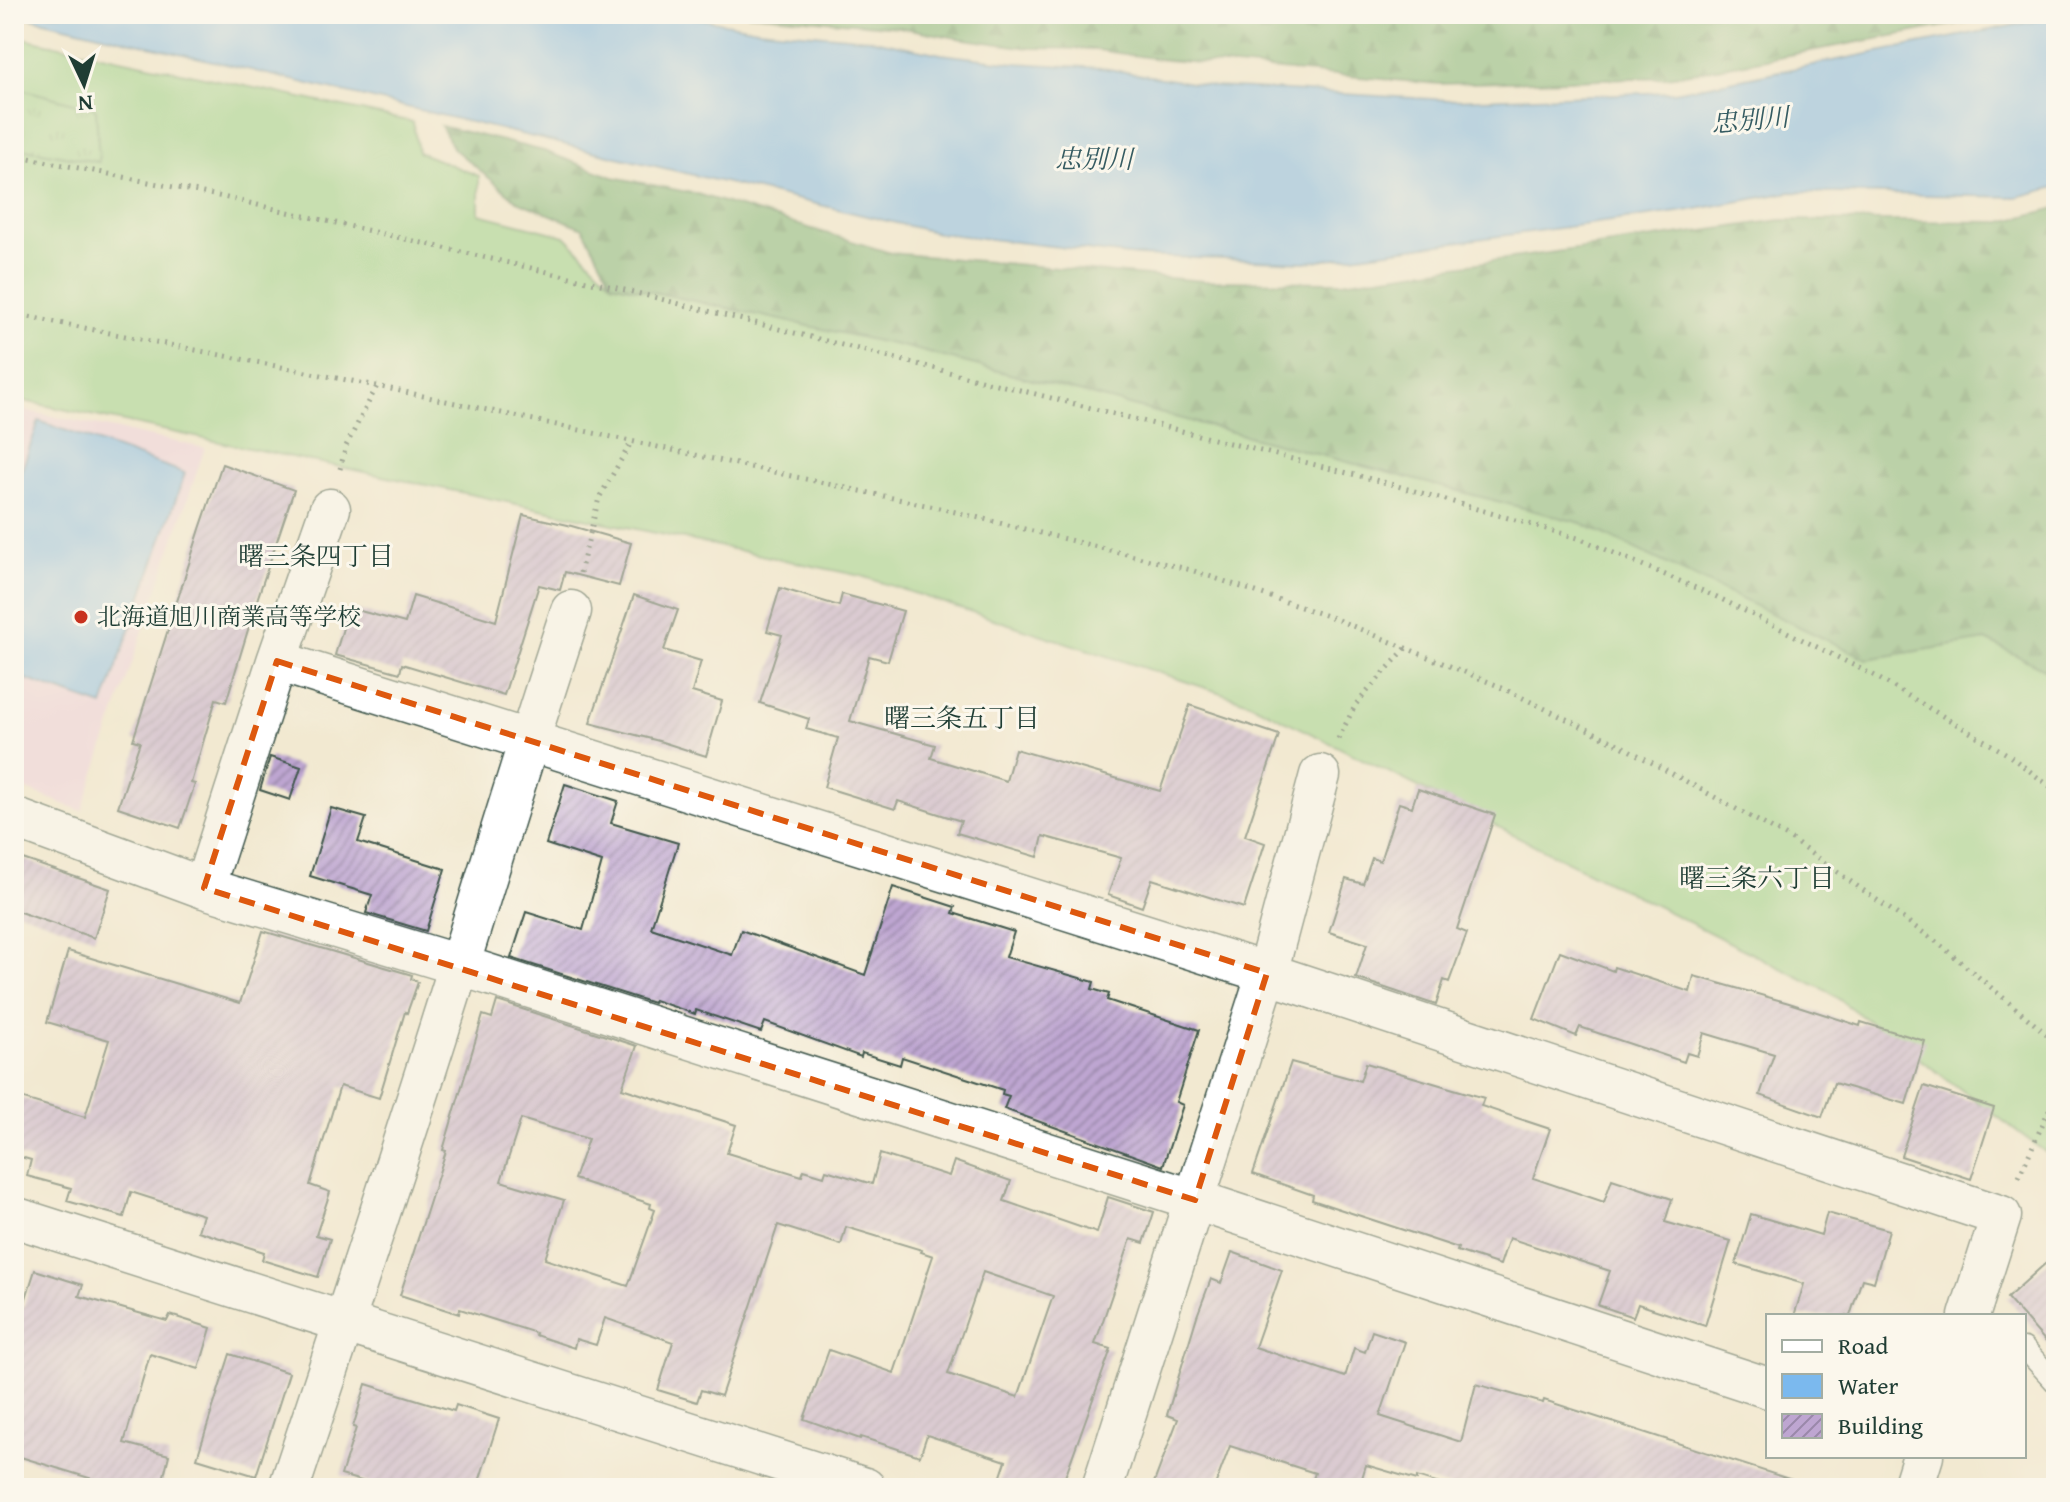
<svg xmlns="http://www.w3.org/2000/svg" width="2070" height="1502" viewBox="0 0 2070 1502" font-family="'Gentium Book Plus','Noto Serif JP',serif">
  <defs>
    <pattern id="forest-firs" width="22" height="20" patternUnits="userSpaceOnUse" patternTransform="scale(2)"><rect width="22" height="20" fill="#78b474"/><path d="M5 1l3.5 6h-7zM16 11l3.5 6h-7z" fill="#629460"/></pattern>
    <pattern id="park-tufts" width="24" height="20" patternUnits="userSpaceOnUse" patternTransform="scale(2)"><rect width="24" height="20" fill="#95d287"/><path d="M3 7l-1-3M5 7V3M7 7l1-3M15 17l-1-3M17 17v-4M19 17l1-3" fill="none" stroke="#79ac6f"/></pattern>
    <pattern id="building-hatch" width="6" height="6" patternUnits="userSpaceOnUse" patternTransform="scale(2)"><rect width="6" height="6" fill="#bea6d1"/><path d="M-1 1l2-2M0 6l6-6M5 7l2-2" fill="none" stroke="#9a88aa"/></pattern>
  </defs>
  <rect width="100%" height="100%" fill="#fbf7ec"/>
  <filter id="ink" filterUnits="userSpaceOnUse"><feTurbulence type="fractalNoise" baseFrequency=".0125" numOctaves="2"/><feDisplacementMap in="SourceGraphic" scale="16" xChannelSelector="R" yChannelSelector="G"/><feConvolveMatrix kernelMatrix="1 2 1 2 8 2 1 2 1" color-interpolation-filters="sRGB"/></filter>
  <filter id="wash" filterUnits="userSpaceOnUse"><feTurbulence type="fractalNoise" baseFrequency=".006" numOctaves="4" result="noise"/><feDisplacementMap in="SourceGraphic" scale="32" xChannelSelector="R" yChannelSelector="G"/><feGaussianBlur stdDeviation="1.8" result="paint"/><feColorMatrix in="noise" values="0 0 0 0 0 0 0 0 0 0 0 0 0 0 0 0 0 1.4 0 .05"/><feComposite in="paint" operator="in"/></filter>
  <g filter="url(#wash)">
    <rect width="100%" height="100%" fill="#f2e9d1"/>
    <path fill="#f0d0e5" d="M 14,408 L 205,448 L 82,811 L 14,785 Z"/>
    <path fill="#95d287" stroke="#5a885e" stroke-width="2" d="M 14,36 L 413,122 L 418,152 L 479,176 L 479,214 L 565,236 L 612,283 L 910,348 L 1582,523 L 1867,659 L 1986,640 L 2056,675 L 2056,1160 L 1829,992 L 1246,701 L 861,576 L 14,399 L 14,147 L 98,162 L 95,109 L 14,87 Z"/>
    <path fill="url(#forest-firs)" stroke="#4c7854" stroke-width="2" d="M 747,14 L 2012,14 L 1668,77 L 1439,84 L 1166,60 L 1090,49 L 1029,48 L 957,38 L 899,27 Z
      M 441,126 L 544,151 L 613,177 L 697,194 L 891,253 L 1203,281 L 1342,282 L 1781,220 L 2002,222 L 2056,208 L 2056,675 L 1986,640 L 1867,659 L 1581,523 L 910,348 L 612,283 L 583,228 L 517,201 L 454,149 Z"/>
    <path fill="url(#park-tufts)" stroke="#5a885e" stroke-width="2" d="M 14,87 L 96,109 L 99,162 L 14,147 Z"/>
    <path fill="#7bb9ee" stroke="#4d7b91" stroke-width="2" d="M 14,14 L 674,14 L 758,29 L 869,39 L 941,54 L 1015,63 L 1102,68 L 1215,87 L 1450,100 L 1674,92 L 2056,17 L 2056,187 L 2017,197 L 1791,192 L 1685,211 L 1307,262 L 1137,256 L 938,233 Z
      M 39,421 L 185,473 L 103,706 L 14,675 L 14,492 Z"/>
    <g id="blocks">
      <path fill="url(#building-hatch)" fill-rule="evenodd" d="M 222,464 L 294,490 L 258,597 L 226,702 L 216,699 L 191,783 L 195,784 L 180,828 L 118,807 L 140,742 L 133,740 L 200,529 Z
        M 523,515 L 568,525 L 631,543 L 619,586 L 565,572 L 560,590 L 539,585 L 504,695 L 402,664 L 400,673 L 335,655 L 349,608 L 405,623 L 413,596 L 496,621 Z
        M 780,588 L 839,606 L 842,594 L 903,611 L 888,661 L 869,656 L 850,721 L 935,745 L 931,758 L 1006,781 L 1015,749 L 1160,791 L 1190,705 L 1279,735 L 1245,836 L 1265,843 L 1244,908 L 1152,879 L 1142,907 L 1108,895 L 1121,858 L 1043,836 L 1038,857 L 957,833 L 961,821 L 898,801 L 895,809 L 824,787 L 838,738 L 806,729 L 809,719 L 760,703 L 782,635 L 767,631 Z
        M 634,595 L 678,610 L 664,650 L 701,661 L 692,692 L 722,701 L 706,756 L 659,741 L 590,723 Z
        M 270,757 L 301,767 L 290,800 L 260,790 Z
        M 565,784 L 618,801 L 611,823 L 678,843 L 651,928 L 732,955 L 741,930 L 865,975 L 893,887 L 955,907 L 953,913 L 1014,932 L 1006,957 L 1094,982 L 1092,989 L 1109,994 L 1107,1000 L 1199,1030 L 1176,1102 L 1183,1105 L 1163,1166 L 1004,1109 L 1009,1096 L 1002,1094 L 1003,1090 L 902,1057 L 900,1065 L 862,1053 L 861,1057 L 765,1022 L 761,1032 L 696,1010 L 695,1014 L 654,1000 L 653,1003 L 511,958 L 526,912 L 583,930 L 602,862 L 546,844 Z
        M 1418,789 L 1495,815 L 1457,929 L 1467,933 L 1449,982 L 1444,980 L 1436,1005 L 1356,978 L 1367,944 L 1329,932 L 1346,879 L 1363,884 L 1372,858 L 1380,861 L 1399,803 L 1412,807 Z
        M 331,808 L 366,818 L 358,842 L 445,869 L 426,931 L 366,913 L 372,895 L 310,876 Z
        M 14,856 L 110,889 L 94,938 L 14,910 Z
        M 263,931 L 412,975 L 411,979 L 418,982 L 407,1013 L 405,1012 L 379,1098 L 340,1086 L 310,1185 L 330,1192 L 316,1235 L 330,1239 L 318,1277 L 262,1260 L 264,1252 L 198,1231 L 203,1215 L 131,1192 L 124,1217 L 67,1201 L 71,1188 L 27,1176 L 31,1160 L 14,1155 L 14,1096 L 85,1117 L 109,1040 L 47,1022 L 68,951 L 240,1003 Z
        M 1560,951 L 1613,971 L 1614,967 L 1690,992 L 1694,976 L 1789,1003 L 1860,1026 L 1861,1022 L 1925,1041 L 1906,1104 L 1834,1083 L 1822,1117 L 1760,1095 L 1774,1054 L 1704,1033 L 1697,1056 L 1687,1053 L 1684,1062 L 1580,1027 L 1576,1036 L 1534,1019 Z
        M 497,1001 L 637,1046 L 622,1088 L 736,1125 L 727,1153 L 802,1176 L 804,1170 L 824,1176 L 826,1170 L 872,1184 L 880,1154 L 949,1176 L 954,1161 L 1011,1181 L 1004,1201 L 1097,1233 L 1108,1197 L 1154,1212 L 1144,1243 L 1131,1239 L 1095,1344 L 1111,1349 L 1061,1488 L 997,1488 L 1006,1461 L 927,1435 L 920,1456 L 861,1437 L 860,1439 L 804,1419 L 829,1350 L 894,1373 L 933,1256 L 921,1252 L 922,1250 L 846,1227 L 841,1245 L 778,1225 L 721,1396 L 701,1390 L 697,1402 L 658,1390 L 673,1342 L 605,1318 L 596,1345 L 576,1339 L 574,1348 L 535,1335 L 536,1333 L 460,1309 L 459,1314 L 400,1295 L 446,1151 L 443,1150 L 483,1015 L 492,1018 ZM 521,1119 L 588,1139 L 574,1179 L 651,1204 L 650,1208 L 655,1210 L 628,1286 L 545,1259 L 564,1200 L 501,1181 ZM 983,1272 L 1053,1296 L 1018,1397 L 948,1374 Z
        M 1291,1062 L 1360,1081 L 1366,1063 L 1484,1098 L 1481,1106 L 1550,1129 L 1533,1178 L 1604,1202 L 1612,1179 L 1672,1199 L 1665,1222 L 1731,1241 L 1705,1326 L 1638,1304 L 1633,1317 L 1598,1305 L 1610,1271 L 1509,1238 L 1500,1265 L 1457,1251 L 1458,1248 L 1312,1200 L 1313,1195 L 1253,1174 Z
        M 1924,1086 L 1994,1108 L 1971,1179 L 1901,1156 Z
        M 1827,1213 L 1889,1230 L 1874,1282 L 1862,1279 L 1850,1316 L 1794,1316 L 1804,1284 L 1736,1264 L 1751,1214 L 1821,1235 Z
        M 1232,1252 L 1282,1270 L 1255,1347 L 1345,1377 L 1354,1348 L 1365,1352 L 1372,1331 L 1405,1342 L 1380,1416 L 1461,1442 L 1476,1384 L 1543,1403 L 1544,1400 L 1795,1481 L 1793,1488 L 1452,1488 L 1417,1477 L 1417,1480 L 1366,1465 L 1359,1488 L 1310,1488 L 1315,1473 L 1230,1446 L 1214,1488 L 1152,1488 L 1178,1419 L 1167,1415 L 1197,1316 L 1211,1279 L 1221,1283 Z
        M 2056,1254 L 2056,1353 L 2007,1298 Z
        M 35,1270 L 83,1285 L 79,1296 L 167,1321 L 170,1315 L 211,1328 L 199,1369 L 150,1354 L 124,1443 L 169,1455 L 161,1488 L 122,1488 L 14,1455 L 14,1336 Z
        M 230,1354 L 289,1373 L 256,1476 L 197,1458 Z
        M 366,1384 L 454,1411 L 456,1405 L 499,1419 L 477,1488 L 385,1488 L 341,1475 L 356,1428 L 353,1427 Z"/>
    </g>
  </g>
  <g filter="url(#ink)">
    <use href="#blocks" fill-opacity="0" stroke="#3f574c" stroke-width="2"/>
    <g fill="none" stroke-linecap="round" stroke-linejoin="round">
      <defs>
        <path id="lane" d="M 2024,1348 L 2056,1383"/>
        <path id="street" d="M 277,661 L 1267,973 L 2001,1216 L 1969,1316
          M 14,818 L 204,888 L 459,965 L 1195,1200 L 1768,1388
          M 204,888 L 277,661 L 330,509
          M 14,1217 L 865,1488
          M 289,1488 C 347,1314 405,1139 460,963 C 496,846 532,728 571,611
          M 1102,1488 L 1267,973 L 1320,775
          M 1913,1488 L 1923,1456"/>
      </defs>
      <use href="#lane" stroke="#3f574c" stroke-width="23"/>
      <use href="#street" stroke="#3f574c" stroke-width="43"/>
      <path stroke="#3f574c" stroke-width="5" stroke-dasharray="2 6" stroke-linecap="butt" d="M 14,155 L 223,197 L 613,287 L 1387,483 L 1581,539 L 1717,597 L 1873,675 L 2007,754 L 2056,791
        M 14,314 L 377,386 L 939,508 L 1191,570 L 1333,618 L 1496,685 L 1618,744 L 1789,838 L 1938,943 L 2056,1042
        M 340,469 L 346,446 L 377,386
        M 580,573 L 599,498 L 632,441
        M 1338,739 L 1356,704 L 1406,648
        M 2019,1177 L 2056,1094"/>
      <use href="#lane" stroke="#fff" stroke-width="20"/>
      <use href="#street" stroke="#fff" stroke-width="40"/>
    </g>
  </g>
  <path d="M0 0H2070V1502H0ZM 277,661 L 1267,973 L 1195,1200 L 204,888 Z" fill="#f2e9d1" fill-opacity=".55" fill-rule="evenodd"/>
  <path fill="none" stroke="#de580e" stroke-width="6" stroke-dasharray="16 10" stroke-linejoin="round" d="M 277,661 L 1267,973 L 1195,1200 L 204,888 Z"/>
  <circle fill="#c8321e" stroke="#fbf7ec" stroke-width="3" cx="81" cy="617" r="8"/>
  <g text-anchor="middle" stroke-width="6" stroke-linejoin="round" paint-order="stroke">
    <g font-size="24" fill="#1f3d34" stroke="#fbf7ec" text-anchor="start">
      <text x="97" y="625">北海道旭川商業高等学校</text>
    </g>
    <g font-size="26" font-style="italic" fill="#365c62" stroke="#fbf7ec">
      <text transform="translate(1750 120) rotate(-5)" y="9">忠別川</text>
      <text x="1094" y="168">忠別川</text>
    </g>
    <g font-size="26" fill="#1f3d34" stroke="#fbf7ec">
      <text x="316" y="565">曙三条四丁目</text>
      <text x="962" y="727">曙三条五丁目</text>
      <text x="1757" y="887">曙三条六丁目</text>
    </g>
  </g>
  <rect width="2070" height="1502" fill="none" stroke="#fbf7ec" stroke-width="48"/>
  <rect x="1766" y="1314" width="260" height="144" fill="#fbf7ec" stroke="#a3ada2" stroke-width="2"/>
  <rect x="1782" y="1340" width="40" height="12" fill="#ffffff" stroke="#a3ada2" stroke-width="2"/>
  <text x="1838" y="1354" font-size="24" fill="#1f3d34">Road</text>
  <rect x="1782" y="1374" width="40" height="24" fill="#7bb9ee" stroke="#a3ada2" stroke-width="2"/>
  <text x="1838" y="1394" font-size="24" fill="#1f3d34">Water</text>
  <rect x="1782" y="1414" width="40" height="24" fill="url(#building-hatch)" stroke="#a3ada2" stroke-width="2"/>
  <text x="1838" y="1434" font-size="24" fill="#1f3d34">Building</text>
  <g transform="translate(84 84) rotate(176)" stroke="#fbf7ec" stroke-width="6" paint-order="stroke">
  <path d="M0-6L14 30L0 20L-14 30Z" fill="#1f3d34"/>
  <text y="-12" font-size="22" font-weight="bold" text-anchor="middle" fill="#1f3d34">N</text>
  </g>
</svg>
